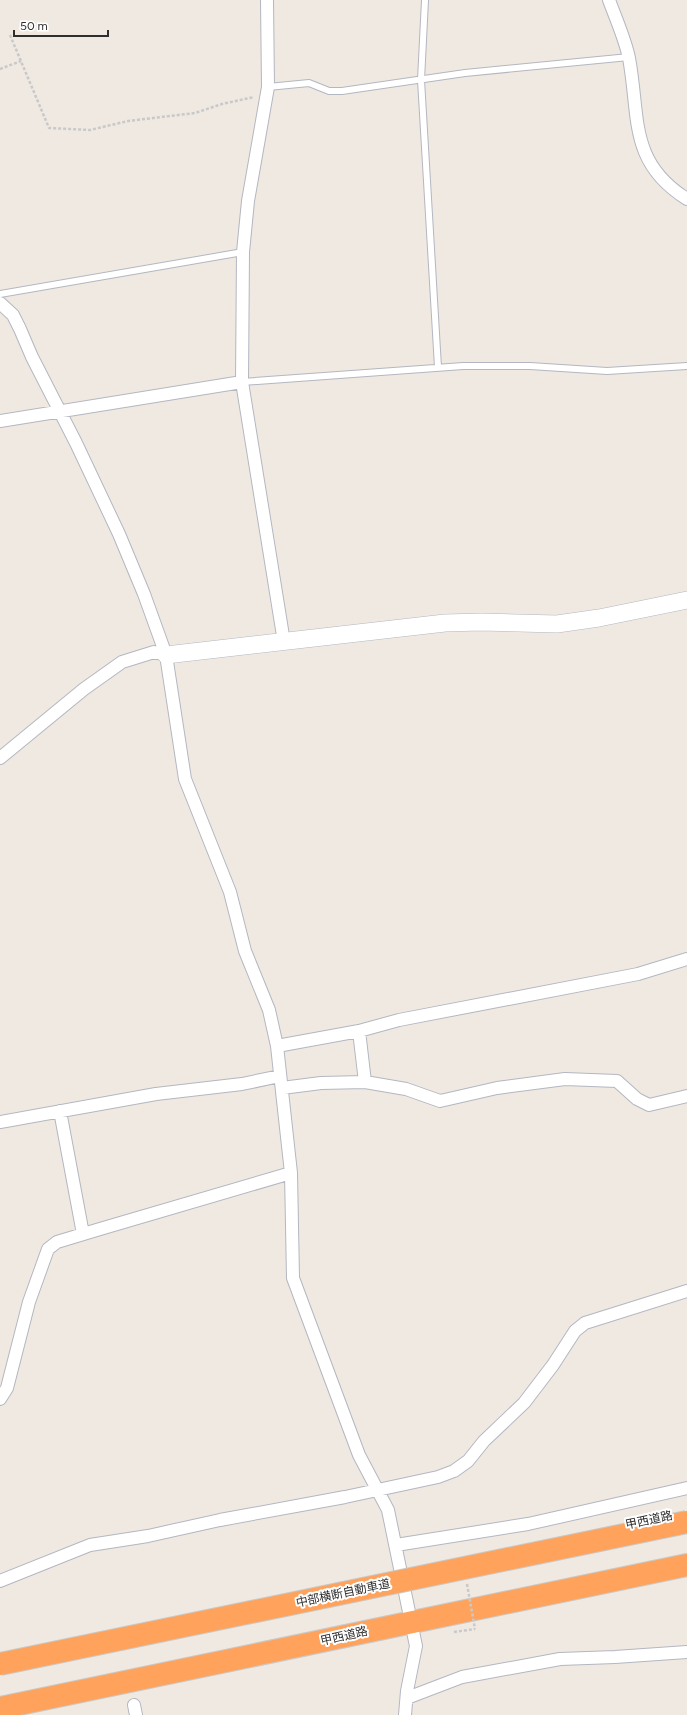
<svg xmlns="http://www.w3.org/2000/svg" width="687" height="1715" viewBox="0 0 687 1715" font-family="Figtree,'Noto Sans JP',sans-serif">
  <rect width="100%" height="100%" fill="#efe9e1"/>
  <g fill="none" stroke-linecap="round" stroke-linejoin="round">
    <defs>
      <path id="lane" d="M 425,0 L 421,80 L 438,367
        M 268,87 L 309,83 L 329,91 L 342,91 L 465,73 L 629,57
        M 0,294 L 243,252
        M 242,382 L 463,366 L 530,366 L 607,371 L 687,366"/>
      <path id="street" d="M 267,0 L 268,87 L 248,201 L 243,252 L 242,382 L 284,642
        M 609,0 C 616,19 625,39 629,58 C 640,117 628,162 687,199
        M 0,303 L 13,315 L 20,329 L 32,357 L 76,443 L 119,534 L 144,594 L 166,655 L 185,779 L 230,892 L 245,951 L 269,1010 L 277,1046 L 291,1173 L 293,1278 L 359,1455 L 388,1510 L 416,1646 L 407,1691 L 405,1715
        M 0,421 L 242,382
        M 0,758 L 84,689 L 122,662 L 154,652 L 166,655
        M 359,1031 L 365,1082
        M 277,1046 L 359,1031 L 399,1020 L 638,974 L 687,959
        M 282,1088 L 321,1083 L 365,1082 L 406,1089 L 440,1101 L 497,1088 L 565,1079 L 617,1081 L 637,1099 L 649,1105 L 687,1096
        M 60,1111 L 83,1234
        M 0,1122 L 156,1094 L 242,1084 L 280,1076
        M 0,1399 L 7,1388 L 29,1302 L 48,1249 L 57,1242 L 100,1229 L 291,1173
        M 396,1545 L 528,1524 L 687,1488
        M 0,1581 L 90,1545 L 148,1536 L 220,1520 L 345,1497 L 438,1477 L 454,1471 L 468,1461 L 484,1441 L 524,1403 L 553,1365 L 575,1331 L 585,1323 L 687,1291
        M 407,1698 L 462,1677 L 560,1659 L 615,1657 L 687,1652
        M 134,1705 L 136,1715"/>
      <path id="secondary" d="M 166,655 L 445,623 L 481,622 L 557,624 L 599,618 L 687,600"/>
      <path id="highway" d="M 0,1708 L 687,1565"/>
    </defs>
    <use href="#lane" stroke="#b4b7c1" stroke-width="8"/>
    <use href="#street" stroke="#b4b7c1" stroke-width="14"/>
    <use href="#secondary" stroke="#b4b7c1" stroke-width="18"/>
    <use href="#highway" stroke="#c9c9c9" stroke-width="24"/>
    <path stroke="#c9c9c9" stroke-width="2.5" stroke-dasharray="3 2" stroke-linecap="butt" d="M 10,35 L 49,128 L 90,130 L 128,121 L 195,113 L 222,104 L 254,97
      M 0,69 L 21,61
      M 454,1632 L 475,1629"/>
    <use href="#lane" stroke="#fff" stroke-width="6"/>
    <use href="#street" stroke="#fff" stroke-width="12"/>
    <use href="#secondary" stroke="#fff" stroke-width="17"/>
    <use href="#highway" stroke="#ffa35c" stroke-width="22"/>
    <defs>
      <path id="highway-bridge" d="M 0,1664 L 687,1522"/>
    </defs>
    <use href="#highway-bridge" stroke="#c9c9c9" stroke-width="24" stroke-linecap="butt"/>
    <path stroke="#c9c9c9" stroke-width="2.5" stroke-dasharray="3 2" stroke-linecap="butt" d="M 467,1584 L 475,1629"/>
    <use href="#highway-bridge" stroke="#ffa35c" stroke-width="22"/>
  </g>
  <g text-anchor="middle" stroke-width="4" stroke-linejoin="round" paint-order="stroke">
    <g font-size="12" fill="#2e2e2e" stroke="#fff">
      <text transform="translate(649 1520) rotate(-12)" y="4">甲西道路</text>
      <text transform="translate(343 1593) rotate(-12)" y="4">中部横断自動車道</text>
      <text transform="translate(344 1636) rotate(-13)" y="4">甲西道路</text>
    </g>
  </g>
  <path d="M14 30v6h94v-6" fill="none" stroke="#2e2e2e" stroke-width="2"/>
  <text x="20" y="30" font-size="12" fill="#2e2e2e" stroke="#ffffff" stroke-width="3" paint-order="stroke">50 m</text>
</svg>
